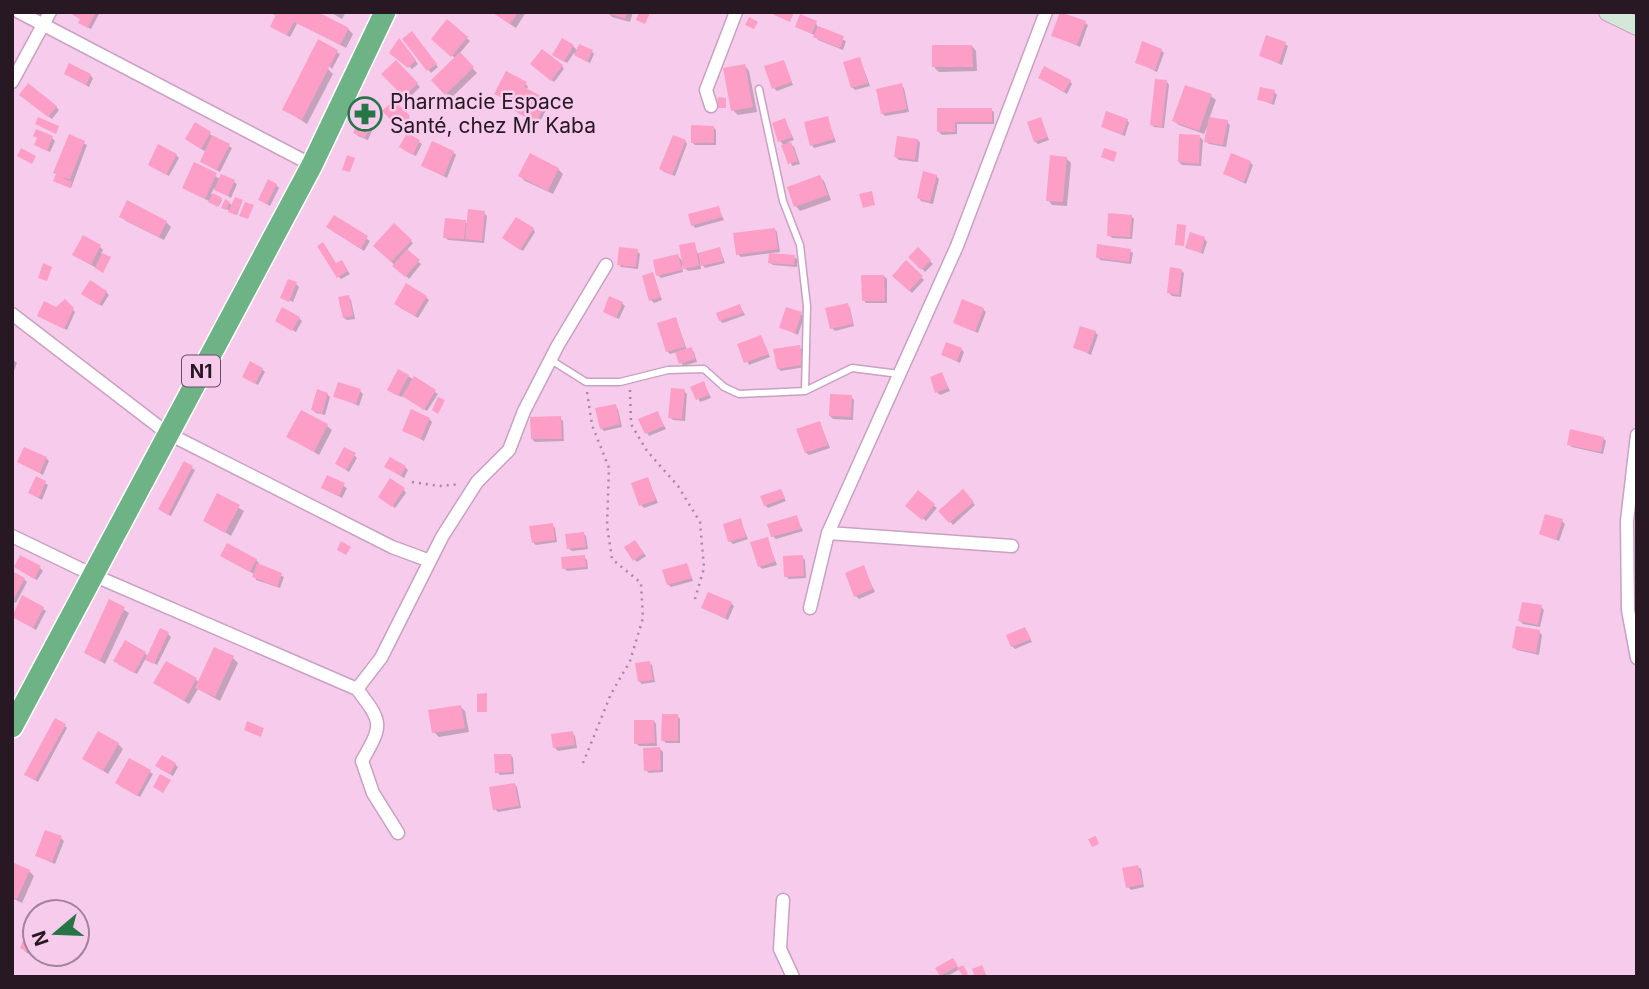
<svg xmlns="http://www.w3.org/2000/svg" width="1649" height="989" viewBox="0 0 1649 989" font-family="Inter,sans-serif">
  <rect width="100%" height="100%" fill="#f6cbec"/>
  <path fill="#0003" d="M 69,12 L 100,12 L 91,29 L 83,25 L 82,20 Z
    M 269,12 L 314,12 L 348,29 L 353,34 L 346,48 L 298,22 L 290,37 L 275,29 L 277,16 Z
    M 330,12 L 346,12 L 342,19 Z
    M 492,12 L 526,12 L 516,28 Z
    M 607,12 L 633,12 L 630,22 L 612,17 Z
    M 448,22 L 470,41 L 459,54 L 477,73 L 451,98 L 433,80 L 456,59 L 433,39 Z
    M 816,23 L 818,28 L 846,41 L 843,50 L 818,40 L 816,36 L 797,26 Z
    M 1085,23 L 1088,25 L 1080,47 L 1053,35 Z
    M 414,36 L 438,67 L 431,73 L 404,39 Z
    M 319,42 L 340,54 L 332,69 L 324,61 L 322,63 L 333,74 L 307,124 L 284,109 Z
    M 401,43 L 418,64 L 412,69 L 392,52 Z
    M 1285,44 L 1288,46 L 1282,65 L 1261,56 Z
    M 573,46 L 578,51 L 592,52 L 594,54 L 590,63 L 574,53 L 567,63 L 557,57 Z
    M 972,46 L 976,51 L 977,71 L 939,72 L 934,67 Z
    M 1161,50 L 1164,53 L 1157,72 L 1137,62 Z
    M 860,59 L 870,86 L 855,90 L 852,87 Z
    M 396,62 L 420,87 L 408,99 L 384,74 Z
    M 783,62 L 793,85 L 777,91 L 774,88 Z
    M 562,66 L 564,69 L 554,82 L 535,67 Z
    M 745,66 L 749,71 L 757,112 L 738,115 L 733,110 Z
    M 66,74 L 90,75 L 93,78 L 89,87 Z
    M 1040,78 L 1070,81 L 1072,84 L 1067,94 Z
    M 1167,82 L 1169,85 L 1164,128 L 1154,127 L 1151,124 Z
    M 526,84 L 528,87 L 526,90 L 549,104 L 539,124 L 518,113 L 517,105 L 499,96 Z
    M 901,85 L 904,88 L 909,112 L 885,116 L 882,113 Z
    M 1274,92 L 1277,95 L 1274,105 L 1259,99 Z
    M 1211,96 L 1216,100 L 1209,119 L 1227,122 L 1230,125 L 1226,147 L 1209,144 L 1206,141 L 1209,128 L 1207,127 L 1204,134 L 1179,125 L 1174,121 Z
    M 24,98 L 56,107 L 59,110 L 52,119 Z
    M 394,102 L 411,120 L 402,129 L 385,111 Z
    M 377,110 L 380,112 L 368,140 L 358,136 L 355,133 Z
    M 939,110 L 991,110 L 994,112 L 994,124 L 957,124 L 957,134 L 942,135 L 939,132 Z
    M 827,118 L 836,142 L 814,148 L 812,145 Z
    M 1040,119 L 1049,140 L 1038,144 L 1035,141 Z
    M 785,120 L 794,140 L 788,142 L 794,147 L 800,164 L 792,166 L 785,146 L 780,141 Z
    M 1127,120 L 1129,123 L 1125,136 L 1103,127 Z
    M 195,125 L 232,148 L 220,172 L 205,164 L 206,152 L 190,142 Z
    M 713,127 L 716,130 L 716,145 L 695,145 L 692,142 Z
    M 408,135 L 422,144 L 416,156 L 404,150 Z
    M 70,136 L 87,145 L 71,188 L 56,182 Z
    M 1200,137 L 1203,140 L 1201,166 L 1182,165 L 1179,162 Z
    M 52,138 L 55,141 L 50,152 L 36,145 Z
    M 918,140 L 920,143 L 918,162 L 899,160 L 896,157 Z
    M 685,141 L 687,144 L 675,176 L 664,172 L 661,169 Z
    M 453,152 L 456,155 L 447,178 L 423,166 Z
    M 176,155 L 179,158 L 169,176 L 153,167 Z
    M 1066,158 L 1071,163 L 1067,206 L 1052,205 L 1048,200 Z
    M 1250,162 L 1253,165 L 1246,184 L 1225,174 Z
    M 195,164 L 220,179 L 234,182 L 237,184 L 231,198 L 214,188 L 211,194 L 222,200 L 219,206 L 187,190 L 184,188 Z
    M 558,169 L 563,174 L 553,194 L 525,181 L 520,176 Z
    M 936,176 L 939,179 L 933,204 L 921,201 L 919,198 Z
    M 819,177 L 824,181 L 831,200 L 800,211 L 796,206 Z
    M 276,185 L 279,188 L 270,206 L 263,202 L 260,200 Z
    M 242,202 L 237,215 L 223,207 L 229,203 L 233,206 Z
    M 718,208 L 724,220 L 695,228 L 693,225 Z
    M 484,213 L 487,216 L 484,243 L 448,240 L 445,237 L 465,222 L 469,225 Z
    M 121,216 L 166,222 L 171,227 L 164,240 L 126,221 Z
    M 1131,216 L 1134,219 L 1132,239 L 1112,238 L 1109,235 Z
    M 335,217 L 370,241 L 364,251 L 331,230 Z
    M 394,226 L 413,243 L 406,251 L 421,264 L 409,279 L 375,246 Z
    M 533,229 L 535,232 L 523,251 L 507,241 Z
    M 774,229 L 777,232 L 780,252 L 741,257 L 738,254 Z
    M 84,238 L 100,247 L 103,250 L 101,254 L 109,258 L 98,269 L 74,255 Z
    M 1205,239 L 1207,242 L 1203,254 L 1187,247 Z
    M 694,244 L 698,254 L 720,249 L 725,263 L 705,268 L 700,262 L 701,269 L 688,271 L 682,265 L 683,272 L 661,278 L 658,275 L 678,256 L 684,263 Z
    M 918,250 L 933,264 L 925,272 L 911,257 Z
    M 637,251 L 640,254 L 638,269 L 621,267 L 619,264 Z
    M 1130,251 L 1133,253 L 1131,264 L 1100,260 L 1098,257 Z
    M 794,257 L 797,259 L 797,267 L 773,265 L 770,263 Z
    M 906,263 L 924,280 L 912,293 L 894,276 Z
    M 337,265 L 344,265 L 350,274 L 341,279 L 339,277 Z
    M 1181,270 L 1184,273 L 1181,297 L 1172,296 L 1169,293 Z
    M 653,274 L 662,300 L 654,303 L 651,300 Z
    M 884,276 L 887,279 L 887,303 L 866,303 L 864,300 Z
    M 296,284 L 299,287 L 293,302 L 283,297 Z
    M 106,292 L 109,295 L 102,306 L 86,296 Z
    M 348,297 L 351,300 L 355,319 L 347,320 L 344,318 Z
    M 426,297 L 429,300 L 418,318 L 399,307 Z
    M 65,301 L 75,312 L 67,330 L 39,316 L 57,309 Z
    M 622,303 L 625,306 L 619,319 L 605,312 Z
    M 847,305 L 850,308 L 854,326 L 835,331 L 832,328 Z
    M 740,306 L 745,315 L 723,323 L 720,321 Z
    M 983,309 L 986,312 L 978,333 L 955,322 Z
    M 801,314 L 804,317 L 798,335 L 781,327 Z
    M 299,318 L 302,321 L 296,332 L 277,321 Z
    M 676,319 L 687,350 L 691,349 L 694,352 L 697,362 L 683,366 L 677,352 L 670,354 L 667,351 Z
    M 1095,332 L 1098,335 L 1091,355 L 1075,347 Z
    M 761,337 L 770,357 L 749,365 L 739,345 Z
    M 799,347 L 802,350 L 805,367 L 781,371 L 778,368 Z
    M 961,349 L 964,352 L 960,363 L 943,355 Z
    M 12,359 L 17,363 L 12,376 Z
    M 262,369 L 265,372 L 258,385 L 247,379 Z
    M 942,374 L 950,391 L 940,395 L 937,392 Z
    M 408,376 L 438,394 L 427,411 L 403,395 L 402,397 L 392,393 Z
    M 704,383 L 711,398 L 700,402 L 693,388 Z
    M 360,391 L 363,394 L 359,406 L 335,396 Z
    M 684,391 L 687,394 L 685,421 L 673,420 L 670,417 Z
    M 327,394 L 330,397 L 325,415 L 316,413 L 313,410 Z
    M 851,397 L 854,400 L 853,420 L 833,419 L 830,416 Z
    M 615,406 L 618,409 L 622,427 L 604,431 L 601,428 Z
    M 657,413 L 666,429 L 649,436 L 647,433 Z
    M 560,418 L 563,421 L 564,441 L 535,442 L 532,439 Z
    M 429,419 L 432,422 L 424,441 L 404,430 Z
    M 820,423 L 830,448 L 809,455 L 806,453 Z
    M 327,426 L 332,430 L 319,455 L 289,437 Z
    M 1603,438 L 1606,441 L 1603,454 L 1572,447 L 1569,444 Z
    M 354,455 L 357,458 L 349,472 L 340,466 Z
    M 46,458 L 49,461 L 43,475 L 19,462 Z
    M 185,464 L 195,470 L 171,516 L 163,512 Z
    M 386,467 L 405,467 L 408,470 L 404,478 Z
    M 328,477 L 347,488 L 342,498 L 326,490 Z
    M 37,478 L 48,485 L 42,500 L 30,493 Z
    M 648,479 L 658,503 L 644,508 L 641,505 Z
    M 404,490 L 406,493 L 395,508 L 383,499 Z
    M 781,491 L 786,501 L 768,508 L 765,505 Z
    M 963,492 L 975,505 L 953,525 L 941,511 Z
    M 918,493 L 937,508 L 926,521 L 908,506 Z
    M 218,495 L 244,511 L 231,536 L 205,520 Z
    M 796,517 L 803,531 L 776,539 L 773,536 Z
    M 740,520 L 748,539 L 733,544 L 730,541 Z
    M 1562,521 L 1565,524 L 1559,541 L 1541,534 Z
    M 552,525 L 555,528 L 557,542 L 536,545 L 533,542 Z
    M 583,533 L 586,536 L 588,549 L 572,551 L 569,549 Z
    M 767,539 L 777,565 L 762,569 L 760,567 Z
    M 638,545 L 646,556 L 637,562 L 634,559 Z
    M 584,557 L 587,560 L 588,569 L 567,571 L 564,568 Z
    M 802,557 L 805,560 L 806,578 L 789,579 L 786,576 Z
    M 225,558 L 256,560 L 259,563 L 258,565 L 284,577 L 280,588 L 256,580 L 254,574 Z
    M 687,565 L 693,581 L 671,587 L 668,584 Z
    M 16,567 L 40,568 L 43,571 L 37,580 Z
    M 863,567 L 875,592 L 859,599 L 856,596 Z
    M 24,579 L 27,582 L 16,603 L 12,601 Z
    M 110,601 L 129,613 L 105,664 L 86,653 Z
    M 731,603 L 734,606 L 728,620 L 703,608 Z
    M 1541,607 L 1544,610 L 1540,627 L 1523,624 L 1520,621 Z
    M 43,609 L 46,611 L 36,630 L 16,618 Z
    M 1025,629 L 1032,642 L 1015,649 L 1012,646 Z
    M 1539,632 L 1542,635 L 1539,655 L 1517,650 L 1514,647 Z
    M 168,634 L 171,637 L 157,665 L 146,658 L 137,674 L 118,664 L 145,653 L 148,657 Z
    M 233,658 L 238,663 L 220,701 L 198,689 L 189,704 L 155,683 L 196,679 L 199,683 Z
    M 649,663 L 652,665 L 655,682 L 642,684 L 639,681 Z
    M 460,706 L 465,711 L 469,732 L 439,737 L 434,732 Z
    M 677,716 L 680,719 L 680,743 L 666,743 L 663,740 Z
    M 654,721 L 656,724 L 657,746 L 639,746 L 636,743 Z
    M 65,726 L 67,728 L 38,782 L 29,777 Z
    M 572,733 L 575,736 L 577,748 L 558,751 L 555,748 Z
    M 118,744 L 123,749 L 108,774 L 84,759 Z
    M 660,749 L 663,752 L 663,772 L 649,773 L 646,770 Z
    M 511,755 L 513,758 L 514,774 L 500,775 L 497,772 Z
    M 175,764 L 178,767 L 173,776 L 160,769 Z
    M 150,772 L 153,774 L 140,797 L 120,786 Z
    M 514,784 L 517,787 L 521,808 L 498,812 L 495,809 Z
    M 61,838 L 64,841 L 55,864 L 37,856 Z
    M 12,864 L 29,871 L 34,876 L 22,903 L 12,898 Z
    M 1138,867 L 1141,869 L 1144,887 L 1131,890 L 1128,887 Z
    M 35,922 L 35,954 L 54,954 L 50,963 L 27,953 L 22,948 Z
    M 953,960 L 959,969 L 962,967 L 968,976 L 964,976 L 960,969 L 946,977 L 942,975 Z"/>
  <path fill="#fd9ec6" d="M 68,12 L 96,12 L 88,28 L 78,23 L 80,19 Z
    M 277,12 L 318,12 L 349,28 L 340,45 L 294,22 L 287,35 L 270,27 Z
    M 492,12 L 518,12 L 510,24 Z
    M 605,12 L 627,12 L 625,19 Z
    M 639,12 L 650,13 L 645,24 L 636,20 Z
    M 775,12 L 794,12 L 790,22 L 774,15 Z
    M 1060,12 L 1086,21 L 1077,45 L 1051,36 Z
    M 800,14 L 817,21 L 812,34 L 795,27 Z
    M 749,17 L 758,22 L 754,29 L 745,25 Z
    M 447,19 L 468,37 L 451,57 L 431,39 Z
    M 818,26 L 844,36 L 840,48 L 813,37 Z
    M 412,31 L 437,64 L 427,71 L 402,39 Z
    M 1266,35 L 1286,42 L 1279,63 L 1259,56 Z
    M 399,38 L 416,60 L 408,68 L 389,53 Z
    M 562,38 L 574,45 L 564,62 L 552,55 Z
    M 318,39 L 338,50 L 302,120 L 282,110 Z
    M 1142,41 L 1162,49 L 1155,70 L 1135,63 Z
    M 579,44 L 593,50 L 587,62 L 574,55 Z
    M 932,45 L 972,45 L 973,67 L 932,67 Z
    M 542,49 L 563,65 L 551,81 L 530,64 Z
    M 460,52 L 474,67 L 445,95 L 431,80 Z
    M 860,57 L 868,83 L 851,88 L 843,62 Z
    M 396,60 L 418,83 L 404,97 L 381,74 Z
    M 784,60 L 792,82 L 772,89 L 764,66 Z
    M 69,63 L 91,74 L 86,85 L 64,74 Z
    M 745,64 L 753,107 L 731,111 L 723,68 Z
    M 1044,66 L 1071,80 L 1064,92 L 1038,78 Z
    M 506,71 L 527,82 L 524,87 L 548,100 L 536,122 L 513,110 L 516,105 L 494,94 Z
    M 1155,79 L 1167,80 L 1162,127 L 1150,125 Z
    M 28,83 L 57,106 L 48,117 L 19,95 Z
    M 902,83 L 907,109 L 881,114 L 876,89 Z
    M 1185,85 L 1212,94 L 1199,131 L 1172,121 Z
    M 1260,87 L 1275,90 L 1272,103 L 1257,100 Z
    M 718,97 L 726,98 L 726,108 L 717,108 Z
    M 394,100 L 410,116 L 398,127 L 382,111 Z
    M 366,103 L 378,108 L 365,138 L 353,133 Z
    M 937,108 L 992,108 L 992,122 L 955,122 L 955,132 L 937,132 Z
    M 1106,111 L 1128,119 L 1122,135 L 1101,127 Z
    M 828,116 L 834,139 L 810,146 L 804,122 Z
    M 38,117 L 59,126 L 56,134 L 35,124 Z
    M 1041,117 L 1048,137 L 1034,142 L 1027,122 Z
    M 1209,117 L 1228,120 L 1223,145 L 1204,142 Z
    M 785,118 L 792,137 L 778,142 L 772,123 Z
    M 195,122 L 211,132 L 201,149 L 185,139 Z
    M 691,125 L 714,126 L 714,143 L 691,143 Z
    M 36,129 L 53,136 L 47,151 L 34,145 L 37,138 L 33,136 Z
    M 407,133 L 420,140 L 413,155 L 399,147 Z
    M 69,134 L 85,141 L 70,179 L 60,177 L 72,182 L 70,188 L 53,181 L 56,174 L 53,173 Z
    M 1179,134 L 1200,135 L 1199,164 L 1178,162 Z
    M 212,135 L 230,144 L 217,170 L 200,162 Z
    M 673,135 L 686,140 L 672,175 L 659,169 Z
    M 897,136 L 918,139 L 915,160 L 894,157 Z
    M 432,141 L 454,151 L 444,176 L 421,166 Z
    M 791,142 L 798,161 L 788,164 L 781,145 Z
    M 158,144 L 177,154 L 166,175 L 148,165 Z
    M 21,148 L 36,156 L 32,164 L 17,156 Z
    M 1104,148 L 1117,152 L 1114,162 L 1101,157 Z
    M 530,153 L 559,168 L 548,191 L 518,176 Z
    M 1231,153 L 1251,161 L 1244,182 L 1223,174 Z
    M 347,155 L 355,158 L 350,172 L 342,170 Z
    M 1050,155 L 1067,157 L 1063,202 L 1046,201 Z
    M 194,162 L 217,173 L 205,199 L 182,188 Z
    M 923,171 L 937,175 L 930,202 L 917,198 Z
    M 221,174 L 235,180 L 228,196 L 214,190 Z
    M 820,175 L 828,195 L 794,207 L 787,187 Z
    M 268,179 L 277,184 L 267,204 L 258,200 Z
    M 872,191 L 875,205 L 863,208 L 859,194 Z
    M 213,193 L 222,198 L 218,207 L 208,202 Z
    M 235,197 L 243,200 L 236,215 L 228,212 Z
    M 225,199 L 230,202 L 226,210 L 221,208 Z
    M 127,200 L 167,221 L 159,237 L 119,217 Z
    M 245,202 L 254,205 L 248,219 L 239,216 Z
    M 719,206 L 722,217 L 691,226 L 688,214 Z
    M 468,209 L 485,211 L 482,241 L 465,239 Z
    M 1108,213 L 1132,215 L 1130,237 L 1107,236 Z
    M 334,215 L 368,236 L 361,249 L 326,227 Z
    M 516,217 L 534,228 L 520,250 L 502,238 Z
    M 445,218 L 466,220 L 464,239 L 443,238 Z
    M 394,223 L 412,240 L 391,262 L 373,246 Z
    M 1177,224 L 1186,225 L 1184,246 L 1175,245 Z
    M 775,228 L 778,249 L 736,255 L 733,233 Z
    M 1190,232 L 1205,237 L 1201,253 L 1185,248 Z
    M 83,235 L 101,245 L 91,265 L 72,255 Z
    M 323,242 L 336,263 L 342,260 L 348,271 L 337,278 L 317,246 Z
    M 695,242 L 699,266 L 683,269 L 679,245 Z
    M 1097,244 L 1131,249 L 1129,262 L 1096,258 Z
    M 619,247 L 638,249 L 636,267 L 617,265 Z
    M 720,247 L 723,261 L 701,266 L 698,253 Z
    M 918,247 L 931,260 L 921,270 L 908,257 Z
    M 407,249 L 420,260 L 405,277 L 392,266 Z
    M 102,253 L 111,257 L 103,273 L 95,268 Z
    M 769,253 L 795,255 L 794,265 L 768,263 Z
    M 678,254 L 682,270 L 656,276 L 653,260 Z
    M 906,260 L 923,276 L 909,291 L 892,276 Z
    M 43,263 L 52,267 L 47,281 L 38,278 Z
    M 1170,267 L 1182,269 L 1179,295 L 1167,293 Z
    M 653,272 L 661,297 L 649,301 L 642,276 Z
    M 861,275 L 884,275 L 885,301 L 862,301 Z
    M 288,279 L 297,282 L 289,302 L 280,298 Z
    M 90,280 L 107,291 L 99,305 L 81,294 Z
    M 406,283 L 427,296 L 415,316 L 394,304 Z
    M 349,295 L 353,316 L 343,318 L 338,297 Z
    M 609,296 L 623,302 L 616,318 L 603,312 Z
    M 65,299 L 74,308 L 64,329 L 37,316 L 44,301 L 56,307 Z
    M 962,299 L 984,308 L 975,332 L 953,323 Z
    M 848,303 L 853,324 L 830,329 L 825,308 Z
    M 740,304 L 743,313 L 719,321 L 716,313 Z
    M 282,307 L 300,317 L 292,331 L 275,321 Z
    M 786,307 L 802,312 L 795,333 L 779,328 Z
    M 676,317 L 685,347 L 666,352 L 657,323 Z
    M 1080,326 L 1096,331 L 1088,353 L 1073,348 Z
    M 761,335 L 769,354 L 744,363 L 737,344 Z
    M 946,342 L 962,348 L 957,361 L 941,355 Z
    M 800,345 L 803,365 L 777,369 L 773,349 Z
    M 692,347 L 695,359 L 679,364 L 675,352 Z
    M 250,361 L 263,368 L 255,384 L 242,377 Z
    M 398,369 L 409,375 L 398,396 L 387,390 Z
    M 942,372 L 948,388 L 935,393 L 930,377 Z
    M 414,376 L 436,390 L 424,410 L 402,396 Z
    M 704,381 L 709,395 L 696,400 L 690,387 Z
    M 338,382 L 361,389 L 356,404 L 333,397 Z
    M 671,388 L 685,389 L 682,419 L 668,418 Z
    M 317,389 L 328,393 L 322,414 L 311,410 Z
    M 830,394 L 852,395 L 851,417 L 829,416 Z
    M 438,397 L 445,400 L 438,414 L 432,410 Z
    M 616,404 L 620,424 L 600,429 L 595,408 Z
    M 411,409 L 430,418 L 421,439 L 402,431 Z
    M 301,410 L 328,424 L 314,452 L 286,437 Z
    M 658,411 L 664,426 L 645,434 L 638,419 Z
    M 561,416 L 562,439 L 531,439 L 530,417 Z
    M 820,421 L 828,445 L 805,453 L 796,429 Z
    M 1570,429 L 1604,437 L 1601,452 L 1567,445 Z
    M 24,447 L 47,457 L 40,473 L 17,462 Z
    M 344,447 L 356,453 L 346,470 L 335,464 Z
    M 390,457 L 406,466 L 401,476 L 384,467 Z
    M 184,461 L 193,466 L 168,515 L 158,509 Z
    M 327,475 L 345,483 L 339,496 L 321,488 Z
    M 36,476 L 46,481 L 39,498 L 28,493 Z
    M 648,477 L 656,500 L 639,506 L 631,483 Z
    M 390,478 L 405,488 L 392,507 L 378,497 Z
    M 781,489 L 785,498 L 764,506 L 760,496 Z
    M 963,489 L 974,502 L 949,523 L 938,511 Z
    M 918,490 L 935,504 L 922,520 L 905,506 Z
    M 217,493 L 240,505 L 225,533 L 203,521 Z
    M 1545,514 L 1563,519 L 1556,540 L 1539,534 Z
    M 797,515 L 801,529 L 771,537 L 767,524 Z
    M 741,518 L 746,537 L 728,542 L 723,524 Z
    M 553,523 L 555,540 L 532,543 L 529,526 Z
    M 584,532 L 586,547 L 567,549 L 565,534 Z
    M 768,537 L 775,562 L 758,567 L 750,542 Z
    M 635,540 L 644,553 L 633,561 L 624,547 Z
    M 341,541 L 351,547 L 346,555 L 337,550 Z
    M 227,543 L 257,559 L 250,572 L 220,556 Z
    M 20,555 L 41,566 L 34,579 L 14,567 Z
    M 585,555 L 586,567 L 562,569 L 561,557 Z
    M 803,555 L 804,576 L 784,577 L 783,556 Z
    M 257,563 L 282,573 L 277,587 L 252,577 Z
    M 687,563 L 692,578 L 667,585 L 662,570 Z
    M 864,565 L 873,589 L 854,597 L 845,573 Z
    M 12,571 L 25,578 L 12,602 Z
    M 708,592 L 732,602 L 725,618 L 701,608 Z
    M 22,595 L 44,607 L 33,628 L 12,617 Z
    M 109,599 L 125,607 L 100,661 L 84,653 Z
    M 1522,602 L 1542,605 L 1538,625 L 1518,621 Z
    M 1516,626 L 1540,630 L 1536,653 L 1512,648 Z
    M 1025,627 L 1031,639 L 1011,647 L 1006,635 Z
    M 160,628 L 169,632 L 154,664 L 145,660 Z
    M 125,640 L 146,652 L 134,673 L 113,661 Z
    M 214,647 L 234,656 L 215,697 L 195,688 Z
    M 166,661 L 197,678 L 184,701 L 153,683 Z
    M 650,661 L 653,680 L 638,682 L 635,663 Z
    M 487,693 L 487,712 L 477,712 L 477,694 Z
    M 461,705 L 465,728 L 432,733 L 428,710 Z
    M 662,714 L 678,714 L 678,741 L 661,741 Z
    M 55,718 L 66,724 L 35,780 L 24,775 Z
    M 634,720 L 654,720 L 655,743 L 634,744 Z
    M 247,721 L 264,728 L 261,737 L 244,730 Z
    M 98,731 L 119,743 L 103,771 L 82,759 Z
    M 573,731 L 575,745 L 553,748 L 551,734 Z
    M 660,747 L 661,770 L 644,771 L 643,748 Z
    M 494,754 L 511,754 L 512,772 L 495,773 Z
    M 162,755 L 176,763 L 170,774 L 155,766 Z
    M 129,758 L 151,770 L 137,796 L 115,783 Z
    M 160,774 L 171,780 L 163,793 L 153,787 Z
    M 515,783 L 519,806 L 493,810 L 489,787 Z
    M 45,830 L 62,836 L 52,862 L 35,856 Z
    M 1096,836 L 1099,844 L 1092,847 L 1088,839 Z
    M 12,862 L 30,870 L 17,899 L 12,897 Z
    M 1138,865 L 1143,884 L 1126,888 L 1122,868 Z
    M 32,919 L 35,920 L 35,954 L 47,954 L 45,960 L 20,948 Z
    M 953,958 L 958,966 L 940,976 L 935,968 Z
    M 963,965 L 968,974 L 964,977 L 957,968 Z
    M 982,965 L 987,977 L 975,977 L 972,969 Z"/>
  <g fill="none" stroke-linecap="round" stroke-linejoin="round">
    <defs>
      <path id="lane" d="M 759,89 L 783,201 L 800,245 L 807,306 L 805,391
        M 551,360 L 586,382 L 620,382 L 668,370 L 704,369 L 724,387 L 739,394 L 805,391 L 852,368 L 899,374"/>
      <path id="street" d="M 19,12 L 312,165
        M 12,82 L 50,12
        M 711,106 L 706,90 L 736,12
        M 12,314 L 167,433 L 392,547 L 430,561
        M 1637,435 L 1627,521 L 1628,610 L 1637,658
        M 828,533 L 1012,546
        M 12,536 L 93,575 L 357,689 C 383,723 383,724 362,761 L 373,793 L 398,833
        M 810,608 L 828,533 L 957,246 L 1046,12
        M 357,689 L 381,658 L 442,537 L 477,482 L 509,450 L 524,411 L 558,345 L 606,265
        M 783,900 L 780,949 L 793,977"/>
      <path id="secondary" d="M 1608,12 L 1637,26"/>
      <path id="highway" d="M 12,727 L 312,165 L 385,12"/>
    </defs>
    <use href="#lane" stroke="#c9a1c1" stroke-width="9"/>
    <use href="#street" stroke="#c9a1c1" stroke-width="15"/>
    <use href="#secondary" stroke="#c9a1c1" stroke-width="20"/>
    <use href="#highway" stroke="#fff" stroke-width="24"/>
    <path stroke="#a887a0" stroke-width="2.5" stroke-dasharray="2 5" stroke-linecap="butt" d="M 630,390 L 631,424 L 647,451 L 678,486 L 700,522 L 704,568 L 695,599
      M 412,482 L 440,486 L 460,484
      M 583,763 L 611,694 L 630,661 L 643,618 L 641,583 L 612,559 L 607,525 L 609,468 L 592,425 L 587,392"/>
    <use href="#lane" stroke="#fff" stroke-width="6"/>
    <use href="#street" stroke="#fff" stroke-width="12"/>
    <use href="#secondary" stroke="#d4e8da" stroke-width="18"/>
    <use href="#highway" stroke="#6eb385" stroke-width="21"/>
  </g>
  <defs>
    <symbol id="pharmacy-ring" viewBox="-11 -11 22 22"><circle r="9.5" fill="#f6cbec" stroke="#257546" stroke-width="1.5"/><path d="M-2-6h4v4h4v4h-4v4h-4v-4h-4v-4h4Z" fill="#257546"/></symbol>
  </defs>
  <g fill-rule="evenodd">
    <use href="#pharmacy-ring" x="346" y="95" width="38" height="38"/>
  </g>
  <g text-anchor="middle" stroke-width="5" stroke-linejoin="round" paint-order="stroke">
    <rect fill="#f6cbec" stroke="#654e60" stroke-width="2" x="182" y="355.5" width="38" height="31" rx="5"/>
    <g font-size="19" font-weight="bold" fill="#271824">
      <text x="201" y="378">N1</text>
    </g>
    <g font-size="21" fill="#271824" stroke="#f6cbec" text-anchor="start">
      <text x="390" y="109">Pharmacie Espace<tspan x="390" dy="24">Santé, chez Mr Kaba</tspan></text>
    </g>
  </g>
  <rect width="1649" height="989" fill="none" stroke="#271824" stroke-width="28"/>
  <g transform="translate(56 933) rotate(251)"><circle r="33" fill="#f6cbec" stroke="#a3839c" stroke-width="2"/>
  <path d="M0-5L12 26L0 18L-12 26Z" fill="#257546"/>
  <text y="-10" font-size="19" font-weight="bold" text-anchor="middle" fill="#271824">N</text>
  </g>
</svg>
